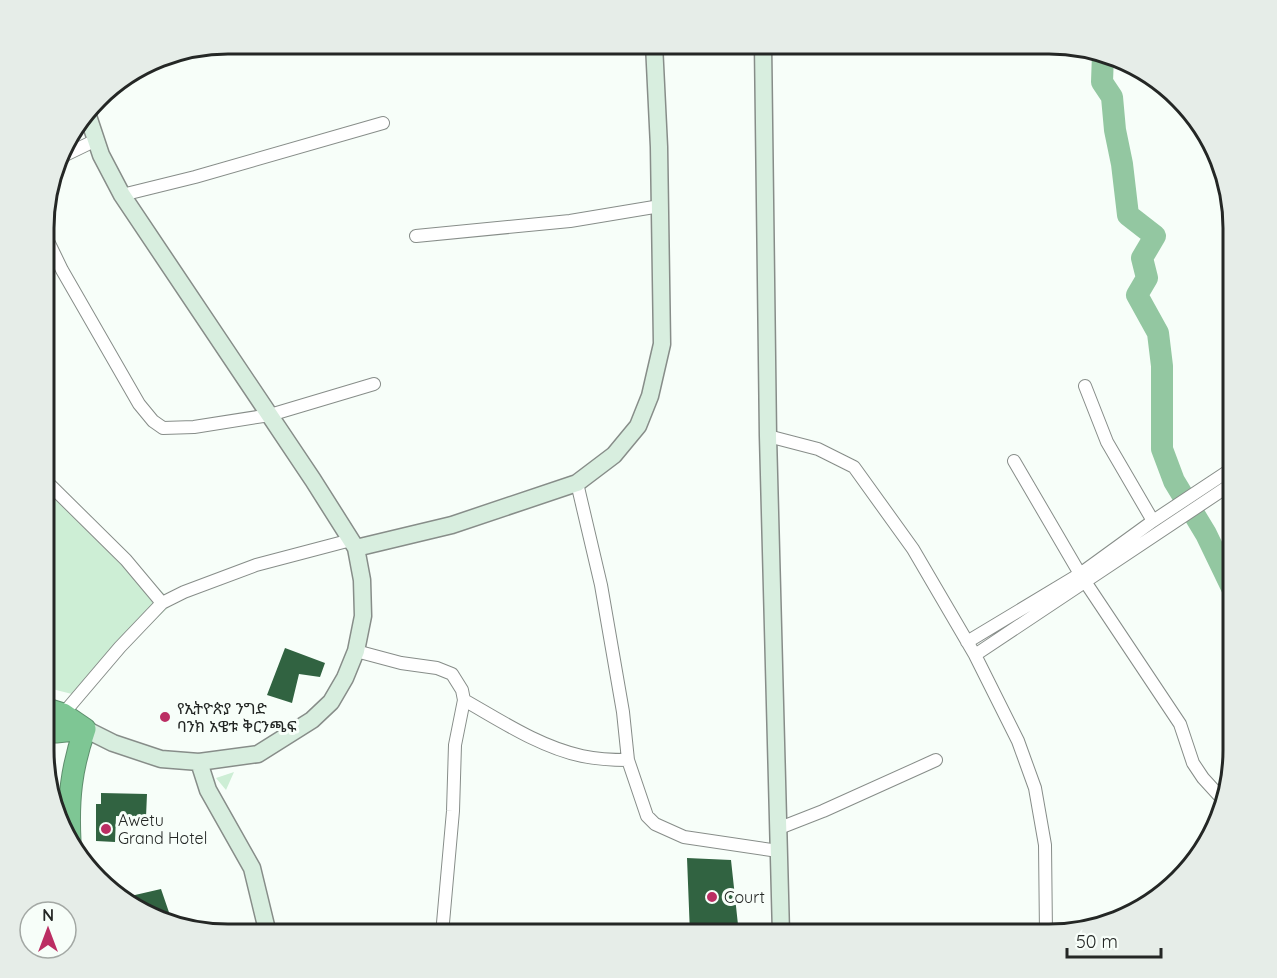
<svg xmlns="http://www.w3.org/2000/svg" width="1277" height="978" viewBox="0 0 1277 978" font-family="Quicksand,'Noto Sans Ethiopic',sans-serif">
  <rect width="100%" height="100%" fill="#f7fef9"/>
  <path fill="#cdeed5" d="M 45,471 L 173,603 L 76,695 L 44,687 Z
    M 234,772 L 226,790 L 216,778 Z"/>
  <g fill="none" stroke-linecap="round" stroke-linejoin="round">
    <path stroke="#93c7a1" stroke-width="22" d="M 1103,54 L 1102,82 L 1112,97 L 1115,130 L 1122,164 L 1128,215 L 1155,236 L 1142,258 L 1147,278 L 1137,295 L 1158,333 L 1162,366 L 1162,449 L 1174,481 L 1206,534 L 1233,590"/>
  </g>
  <path fill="#316341" d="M 285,648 L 325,663 L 320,677 L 299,674 L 292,703 L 267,695 Z
    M 101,793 L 147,794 L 146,817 L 116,816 L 115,842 L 96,841 L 96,804 L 101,804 Z
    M 687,858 L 731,860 L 739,934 L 690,934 Z
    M 161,889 L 173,924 L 158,921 L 122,898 Z"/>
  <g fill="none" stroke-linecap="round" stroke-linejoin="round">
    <defs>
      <path id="street" d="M 61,157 L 96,140
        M 122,195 L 195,177 L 383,123
        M 45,235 L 62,270 L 139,404 L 153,421 L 163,428 L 194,427 L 270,415 L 374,384
        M 416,236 L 570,221 L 660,206
        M 1085,386 L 1107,442 L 1153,521
        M 768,436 L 818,449 L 854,467 L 913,549 L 975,655 L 1018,741 L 1035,788 L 1045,845 L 1046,934
        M 1014,461 L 1080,574 L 1180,724 L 1193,763 L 1203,778 L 1224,801
        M 45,480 L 126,560 L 162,603
        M 577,483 L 601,585 L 623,712 L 628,760 L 647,816 L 655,824 L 684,837 L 778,851
        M 967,642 L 1080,574 L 1153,521 L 1233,468
        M 356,651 L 401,663 L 437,668 L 452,674 L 462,690 L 464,700 L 455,745 L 453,811 L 442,934
        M 975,655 L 1233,483
        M 464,700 C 501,721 540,747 582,756 C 597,759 612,760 628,760
        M 63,714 L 120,647 L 162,603 L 184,592 L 256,565 L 351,540
        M 777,829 L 823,811 L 936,760
        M 846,934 L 1046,932 L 1073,929"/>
      <path id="secondary" d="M 763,44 L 768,436 L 781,934
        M 356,548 L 452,525 L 577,483 L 614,455 L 638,426 L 650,396 L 662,344 L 659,147 L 654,44
        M 85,729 L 113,743 L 161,759 L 199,762 L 258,754 L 312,720 L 331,702 L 345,678 L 356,651 L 363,616 L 362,580 L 356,548 L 313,480 L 122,195 L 101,155 L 87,113
        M 199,762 L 208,790 L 252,868 L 268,934"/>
      <path id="highway" d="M 44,708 L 63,714 L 85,729
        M 44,728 L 56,732 L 85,729
        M 70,841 C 68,800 71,768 85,729"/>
    </defs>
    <use href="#street" stroke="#878d89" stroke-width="14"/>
    <use href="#secondary" stroke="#878d89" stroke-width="19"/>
    <use href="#highway" stroke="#5e8e6d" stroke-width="23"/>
    <use href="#street" stroke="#fff" stroke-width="12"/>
    <use href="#secondary" stroke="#d8eedf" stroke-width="16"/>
    <use href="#highway" stroke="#7ec694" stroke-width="21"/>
  </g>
  <g fill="#bb2e63" stroke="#f7fef9" stroke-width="2">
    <circle cx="165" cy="717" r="6"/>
    <circle cx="106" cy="829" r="6"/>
    <circle cx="712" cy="897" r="6"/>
  </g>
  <g text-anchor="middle" stroke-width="6" stroke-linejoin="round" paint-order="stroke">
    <g font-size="16" fill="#242725" stroke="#f7fef9" text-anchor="start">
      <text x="177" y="714">የኢትዮጵያ ንግድ<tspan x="177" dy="18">ባንክ አዌቱ ቅርንጫፍ</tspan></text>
      <text x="118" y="826">Awetu<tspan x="118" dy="18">Grand Hotel</tspan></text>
      <text x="724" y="903">Court</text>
    </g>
  </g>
  <path d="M0 0H1277V978H0ZM228 54H1049A174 174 0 0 1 1223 228V750A174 174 0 0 1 1049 924H228A174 174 0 0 1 54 750V228A174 174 0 0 1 228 54Z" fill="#e6ede8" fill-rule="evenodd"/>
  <path fill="none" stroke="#242725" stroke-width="3" d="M228 54H1049A174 174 0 0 1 1223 228V750A174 174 0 0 1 1049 924H228A174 174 0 0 1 54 750V228A174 174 0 0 1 228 54Z"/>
  <g transform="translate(48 930)"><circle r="28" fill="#f7fef9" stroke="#a3a8a4" stroke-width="1.5"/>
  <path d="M0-4.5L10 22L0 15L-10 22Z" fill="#bb2e63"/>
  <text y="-9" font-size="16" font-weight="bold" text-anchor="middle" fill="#242725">N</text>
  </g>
  <path d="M1067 948v9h94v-9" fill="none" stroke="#242725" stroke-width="3"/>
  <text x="1076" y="948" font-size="18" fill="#242725" stroke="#f7fef9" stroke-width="4.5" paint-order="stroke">50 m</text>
</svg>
